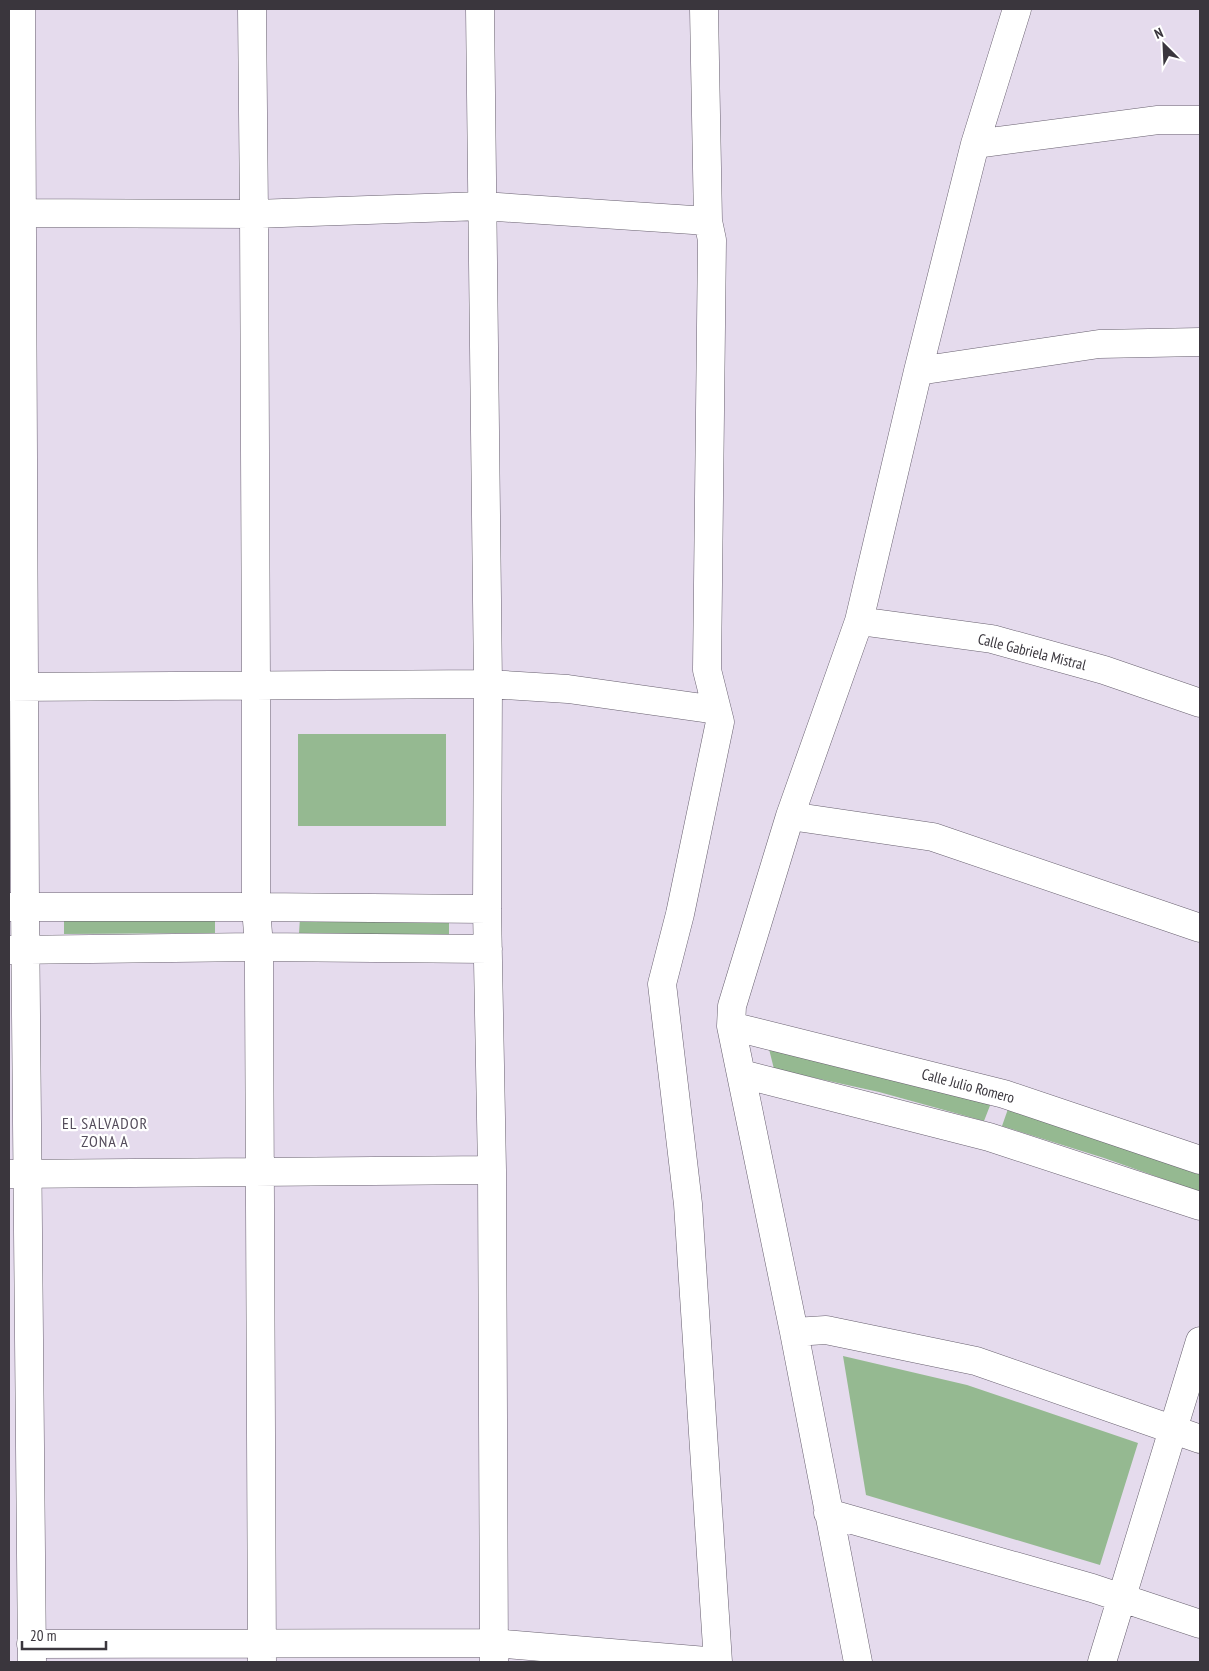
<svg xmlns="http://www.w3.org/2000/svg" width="1209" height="1671" viewBox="0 0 1209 1671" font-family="'PT Sans Narrow',sans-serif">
  <rect width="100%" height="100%" fill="#e5dbed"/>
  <path fill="#95b991" d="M 298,734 L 446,734 L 446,826 L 298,826 Z
    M 215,918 L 215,933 L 64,934 L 64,919 Z
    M 300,918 L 449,922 L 449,936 L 299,933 Z
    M 769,1049 L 991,1103 L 984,1121 L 879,1092 L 774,1069 Z
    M 1008,1109 L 1200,1173 L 1200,1192 L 1104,1158 L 1002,1126 Z
    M 843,1356 L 967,1385 L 1138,1443 L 1100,1565 L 866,1495 Z"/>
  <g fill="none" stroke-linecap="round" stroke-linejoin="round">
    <defs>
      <path id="minor" d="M 21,9 L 25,906 L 32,1662
        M 252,9 L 254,214 L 256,686 L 256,907 L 259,947 L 259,979 L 262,1662
        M 480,9 L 488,684 L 487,909 L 492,1170 L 494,1662
        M 704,9 L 708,221 L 712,240 L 707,670 L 720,722 L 680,914 L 662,984 L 688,1204 L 718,1662
        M 975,144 L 1158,120 L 1200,120
        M 9,213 L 254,214 L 482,206 L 708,221
        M 918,371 L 1099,344 L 1200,342
        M 859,621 L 992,639 L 1104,670 L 1200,703
        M 9,687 L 488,684 L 568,689 L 717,710
        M 790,816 L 933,837 L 1200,928
        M 9,907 L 256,907 L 487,909
        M 9,950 L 259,947 L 488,949
        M 731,1026 L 1004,1094 L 1200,1160
        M 742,1074 L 989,1137 L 1200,1206
        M 9,1174 L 492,1170
        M 794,1332 L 826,1330 L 976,1361 L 1200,1439
        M 828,1513 L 1092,1588 L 1200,1624
        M 31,1644 L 494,1643 L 718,1662
        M 858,1662 L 794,1332 L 731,1026 L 732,1006 L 790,816 L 859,621 L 918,371 L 975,144 L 1017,9
        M 1102,1662 L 1200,1341"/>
    </defs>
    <use href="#minor" stroke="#68606f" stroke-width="29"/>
    <use href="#minor" stroke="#fff" stroke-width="28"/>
  </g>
  <g text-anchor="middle" stroke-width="4.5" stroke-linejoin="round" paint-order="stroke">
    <g font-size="15" fill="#3a363d" stroke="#fff">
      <text transform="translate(1032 652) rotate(14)" y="5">Calle Gabriela Mistral</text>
      <text transform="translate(968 1086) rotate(15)" y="5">Calle Julio Romero</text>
    </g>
    <g font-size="16" letter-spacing="1" fill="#534b5a" stroke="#fff">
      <text x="105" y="1129">EL SALVADOR<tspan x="105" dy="18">ZONA A</tspan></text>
    </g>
  </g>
  <rect width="1209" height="1671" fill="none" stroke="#3a363d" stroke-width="20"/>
  <g transform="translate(1164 45) rotate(336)" stroke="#ffffff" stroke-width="4" paint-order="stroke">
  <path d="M0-4L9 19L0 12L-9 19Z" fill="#3a363d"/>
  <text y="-8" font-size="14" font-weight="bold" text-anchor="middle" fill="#3a363d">N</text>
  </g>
  <path d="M22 1641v8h84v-8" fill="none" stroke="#3a363d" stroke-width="2.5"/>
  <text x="30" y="1641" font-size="15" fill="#3a363d" stroke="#ffffff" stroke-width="4" paint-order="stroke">20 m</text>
</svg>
